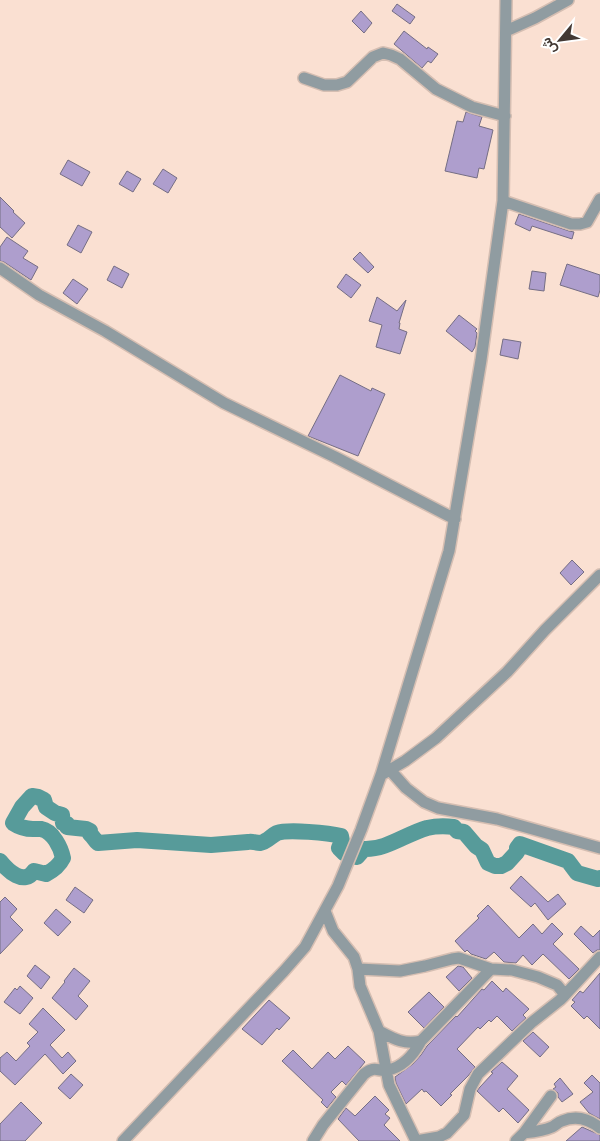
<svg xmlns="http://www.w3.org/2000/svg" width="600" height="1141" viewBox="0 0 600 1141" font-family="Quicksand,Vazirmatn,sans-serif">
  <rect width="100%" height="100%" fill="#fae0d2"/>
  <g fill="none" stroke-linecap="round" stroke-linejoin="round">
    <path stroke="#579b9a" stroke-width="16" d="M 0,861 C 8,871 24,886 34,871 L 46,874 C 54,870 59,866 63,858 C 61,848 53,831 41,829 C 39,829 36,829 33,829 C 26,829 19,827 13,823 L 22,807 L 32,796 L 38,797 L 44,800 L 46,807 L 55,813 L 62,815 L 63,823 L 67,824 L 67,827 L 86,829 L 90,831 L 90,834 C 94,837 94,840 98,843 L 137,840 L 211,845 L 248,842 C 253,841 255,843 260,843 C 267,842 271,836 277,833 C 288,829 329,833 341,836 L 342,841 L 339,848 L 344,853 L 357,857 L 364,849 C 386,850 406,834 427,828 C 436,826 445,826 454,827 L 457,831 L 464,832 L 476,846 L 482,850 L 488,863 L 495,866 L 501,866 L 507,863 L 517,852 L 517,848 L 520,844 L 568,861 L 577,873 L 598,879 L 600,878"/>
  </g>
  <path fill="#ae9ecd" stroke="#756e84" d="M 397,4 L 415,17 L 410,24 L 392,11 Z
    M 361,11 L 372,23 L 364,33 L 352,21 Z
    M 404,31 L 427,49 L 428,47 L 438,54 L 431,63 L 428,61 L 422,68 L 394,44 Z
    M 466,112 L 482,117 L 479,126 L 493,130 L 484,169 L 479,168 L 477,178 L 445,171 L 457,121 L 463,122 Z
    M 68,160 L 90,172 L 82,186 L 60,174 Z
    M 163,169 L 177,178 L 168,193 L 153,184 Z
    M 127,171 L 141,179 L 133,192 L 119,184 Z
    M 0,197 L 14,211 L 13,212 L 25,223 L 12,238 L 0,227 Z
    M 519,214 L 569,231 L 574,232 L 572,239 L 532,226 L 530,231 L 515,224 Z
    M 78,225 L 92,232 L 81,253 L 67,245 Z
    M 7,237 L 28,251 L 23,258 L 38,267 L 31,280 L 4,262 L 0,261 L 0,247 Z
    M 360,252 L 374,267 L 368,273 L 353,259 Z
    M 567,264 L 600,275 L 600,290 L 598,297 L 560,285 Z
    M 114,266 L 129,274 L 122,288 L 107,280 Z
    M 532,271 L 546,273 L 544,291 L 529,289 Z
    M 346,274 L 361,285 L 351,298 L 337,287 Z
    M 73,279 L 88,289 L 77,304 L 63,293 Z
    M 377,297 L 397,311 L 406,300 L 399,323 L 400,323 L 399,329 L 407,332 L 400,354 L 376,347 L 382,325 L 369,321 Z
    M 459,315 L 477,329 L 475,331 L 477,333 L 475,347 L 472,352 L 446,331 Z
    M 503,339 L 521,342 L 518,359 L 500,355 Z
    M 340,375 L 371,391 L 372,388 L 385,394 L 358,456 L 308,436 Z
    M 572,560 L 584,572 L 571,585 L 560,573 Z
    M 521,876 L 548,902 L 558,894 L 566,904 L 548,920 L 535,903 L 531,907 L 510,888 Z
    M 75,887 L 93,900 L 84,913 L 66,900 Z
    M 5,897 L 17,909 L 10,917 L 23,930 L 0,954 L 0,902 Z
    M 488,905 L 519,938 L 533,924 L 542,934 L 552,923 L 563,934 L 553,944 L 579,969 L 569,979 L 543,954 L 532,965 L 523,955 L 516,963 L 504,962 L 494,952 L 486,959 L 471,954 L 467,950 L 465,952 L 455,941 L 479,918 L 477,916 Z
    M 56,909 L 71,922 L 58,936 L 44,923 Z
    M 581,926 L 593,937 L 600,930 L 600,950 L 597,950 L 593,953 L 574,934 Z
    M 35,965 L 50,977 L 41,989 L 27,976 Z
    M 458,966 L 463,967 L 472,978 L 459,991 L 446,977 Z
    M 74,968 L 90,981 L 78,996 L 88,1006 L 76,1020 L 52,998 L 65,982 L 64,981 Z
    M 600,973 L 600,1029 L 587,1016 L 584,1019 L 571,1006 L 575,1002 L 572,1000 L 580,991 L 583,993 Z
    M 492,981 L 503,992 L 506,988 L 529,1009 L 523,1015 L 526,1018 L 512,1031 L 497,1016 L 491,1022 L 489,1020 L 480,1029 L 478,1027 L 457,1049 L 475,1067 L 468,1076 L 450,1094 L 452,1095 L 441,1106 L 426,1091 L 424,1092 L 422,1089 L 406,1104 L 396,1083 L 395,1077 L 413,1064 L 421,1055 L 427,1046 L 456,1016 L 457,1017 L 482,989 L 484,990 Z
    M 20,986 L 33,998 L 20,1014 L 4,1002 L 15,988 L 17,990 Z
    M 429,992 L 444,1007 L 424,1028 L 408,1012 Z
    M 269,1000 L 290,1018 L 279,1030 L 277,1028 L 262,1045 L 242,1029 Z
    M 43,1008 L 65,1030 L 50,1045 L 62,1058 L 68,1052 L 76,1061 L 63,1074 L 45,1054 L 15,1085 L 0,1071 L 0,1058 L 7,1052 L 16,1061 L 30,1046 L 27,1043 L 38,1032 L 29,1024 Z
    M 533,1032 L 549,1047 L 540,1057 L 523,1041 Z
    M 348,1046 L 365,1062 L 346,1085 L 342,1081 L 331,1092 L 336,1097 L 327,1108 L 321,1102 L 323,1100 L 282,1061 L 293,1050 L 312,1069 L 328,1052 L 335,1059 Z
    M 502,1062 L 518,1076 L 507,1089 L 529,1110 L 518,1123 L 503,1108 L 499,1112 L 477,1091 L 480,1087 L 493,1073 L 491,1072 Z
    M 71,1074 L 83,1085 L 70,1099 L 58,1088 Z
    M 592,1075 L 600,1083 L 600,1119 L 589,1113 L 580,1102 L 593,1092 L 584,1083 Z
    M 560,1078 L 573,1094 L 562,1102 L 558,1097 L 558,1093 L 553,1089 L 556,1087 L 554,1084 Z
    M 375,1096 L 389,1110 L 385,1114 L 390,1118 L 384,1125 L 400,1141 L 359,1141 L 338,1119 L 346,1108 L 355,1116 Z
    M 21,1102 L 42,1123 L 25,1141 L 0,1141 L 0,1124 Z
    M 582,1127 L 600,1135 L 600,1141 L 566,1141 Z"/>
  <g fill="none" stroke-linecap="round" stroke-linejoin="round">
    <defs>
      <path id="minor" d="M 506,31 L 535,18 L 568,0
        M 304,78 L 324,85 L 337,85 L 347,82 L 373,57 L 383,53 L 391,55 L 400,59 L 436,89 L 472,107 L 505,116
        M 503,201 L 571,224 L 580,224 L 587,222 L 600,199
        M 0,268 L 39,295 L 105,331 L 224,403 L 335,457 L 455,519
        M 390,770 L 406,788 L 424,802 L 438,808 L 497,819 L 600,848
        M 381,775 L 405,761 L 436,738 L 507,672 L 545,630 L 600,575
        M 325,911 L 333,931 L 354,957 L 358,969 L 360,986 L 379,1031 L 389,1085 L 416,1141
        M 358,969 L 400,971 L 425,966 L 452,959 L 459,958 L 491,969 L 512,970 L 538,977 L 557,985 L 562,991 L 564,996 L 560,1000 L 531,1023 L 478,1074 L 470,1089 L 464,1115 L 447,1133 L 439,1137 L 416,1141
        M 564,996 L 600,957
        M 379,1031 C 394,1039 404,1045 421,1041 L 491,969
        M 524,1133 C 533,1132 543,1131 552,1127 C 555,1126 558,1122 562,1121 C 576,1115 589,1119 600,1128
        M 123,1141 L 284,971 L 305,947 L 338,886 L 361,830 L 381,775 L 449,551 L 481,360 L 503,201 L 506,0
        M 313,1141 L 323,1125 L 364,1074 C 376,1065 377,1072 388,1070 C 403,1067 414,1054 421,1041
        M 516,1141 L 524,1133 L 551,1096"/>
    </defs>
    <use href="#minor" stroke="#d5beb2" stroke-width="14"/>
    <use href="#minor" stroke="#909ca1" stroke-width="11"/>
  </g>
  <g transform="translate(560 40) rotate(241)" stroke="#ffffff" stroke-width="4" paint-order="stroke">
  <path d="M0-4L9 19L0 12L-9 19Z" fill="#423833"/>
  <text y="-8" font-size="14" font-weight="bold" text-anchor="middle" fill="#423833">ش</text>
  </g>
</svg>
